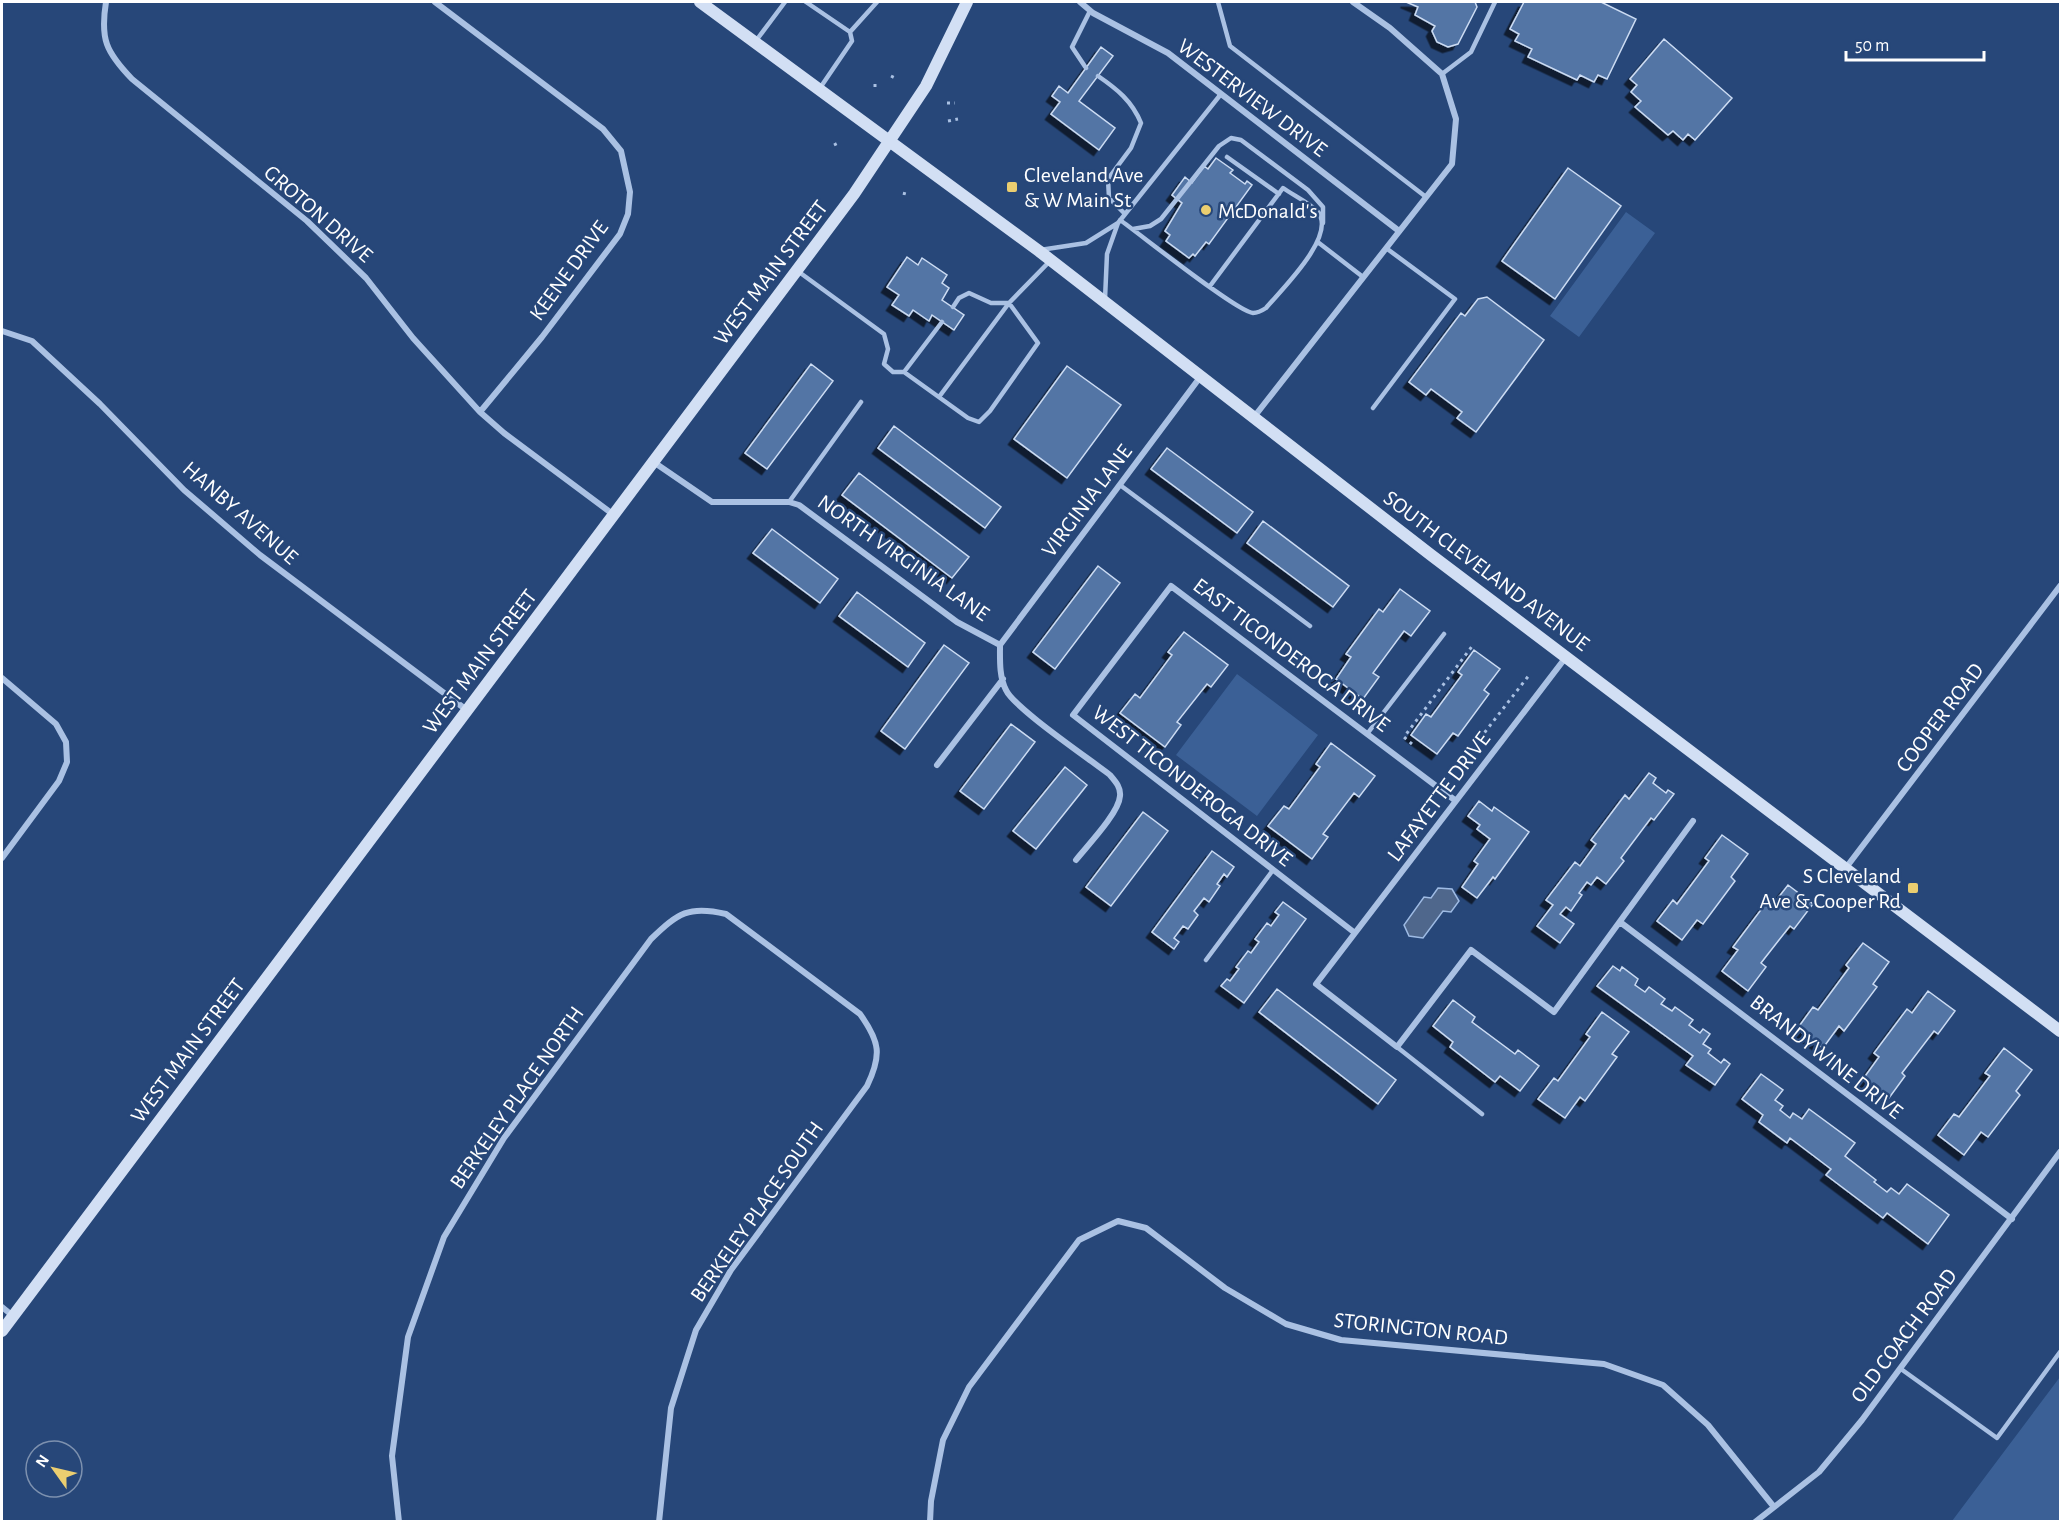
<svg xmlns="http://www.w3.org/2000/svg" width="2062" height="1523" viewBox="0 0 2062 1523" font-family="'Alegreya Sans',sans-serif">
  <defs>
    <filter id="shadow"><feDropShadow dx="-5.5" dy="5.5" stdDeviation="0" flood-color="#0009"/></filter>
  </defs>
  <rect width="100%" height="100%" fill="#274779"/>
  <path fill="#3b6096" d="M 1626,212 L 1655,233 L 1579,337 L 1550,316 Z
    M 1237,674 L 1318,735 L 1257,816 L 1176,755 Z
    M 2060,1377 L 2060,1521 L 1952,1521 Z"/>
  <path fill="#4f678c" stroke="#9ebbe4" stroke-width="1.5" d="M 1438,888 L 1452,889 L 1459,901 L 1451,912 L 1443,911 L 1423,938 L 1409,936 L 1404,925 L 1424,897 L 1431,898 Z"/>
  <path fill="#5374a5" stroke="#ccdcf3" stroke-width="1.5" filter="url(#shadow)" d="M 1406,2 L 1475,2 L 1477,7 L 1458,44 L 1448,47 L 1437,42 L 1432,31 L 1435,26 L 1415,15 L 1418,7 Z
    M 1524,2 L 1601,2 L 1636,19 L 1607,79 L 1598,75 L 1594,82 L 1580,75 L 1577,80 L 1528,57 L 1532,49 L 1515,41 L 1519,34 L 1510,29 Z
    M 1664,39 L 1732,98 L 1695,140 L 1688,134 L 1683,140 L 1673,131 L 1668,135 L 1635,107 L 1641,101 L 1631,92 L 1637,85 L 1630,79 Z
    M 1101,47 L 1113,56 L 1079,101 L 1115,128 L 1099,150 L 1051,114 L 1060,102 L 1052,96 L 1059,86 L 1068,93 Z
    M 1216,158 L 1233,170 L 1230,173 L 1245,184 L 1247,181 L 1252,185 L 1209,244 L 1206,242 L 1195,256 L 1193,254 L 1189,258 L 1166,241 L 1170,235 L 1165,231 L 1182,203 L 1172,195 L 1185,177 L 1192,183 L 1204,166 L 1208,169 Z
    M 1568,168 L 1621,206 L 1555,299 L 1502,261 Z
    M 907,257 L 918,265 L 922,258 L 947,275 L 942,283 L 949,288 L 942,300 L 964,315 L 954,330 L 932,315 L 929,321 L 913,310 L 909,316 L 892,305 L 899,295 L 887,287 Z
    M 1487,297 L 1544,340 L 1476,432 L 1457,418 L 1462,412 L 1431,389 L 1426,395 L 1409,382 L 1461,313 L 1465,316 L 1478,299 Z
    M 811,364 L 833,381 L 767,469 L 745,453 Z
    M 1067,366 L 1121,405 L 1067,478 L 1014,439 Z
    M 894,426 L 1001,507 L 985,528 L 878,448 Z
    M 1167,448 L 1253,512 L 1237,533 L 1151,469 Z
    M 859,473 L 969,557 L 952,578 L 842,495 Z
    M 1263,521 L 1349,586 L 1333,607 L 1247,543 Z
    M 772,529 L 838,579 L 820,603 L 753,553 Z
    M 1098,566 L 1120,583 L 1055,669 L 1033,652 Z
    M 1400,589 L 1430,611 L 1411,636 L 1404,631 L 1373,673 L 1379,677 L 1363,699 L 1336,679 L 1351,657 L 1346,654 L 1379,609 L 1383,612 Z
    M 857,592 L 925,643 L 908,667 L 839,616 Z
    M 1184,632 L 1228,665 L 1211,687 L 1207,684 L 1177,722 L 1181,725 L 1165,747 L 1120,713 L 1135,694 L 1140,698 L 1172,655 L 1168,652 Z
    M 944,645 L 969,663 L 905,749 L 881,731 Z
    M 1474,650 L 1500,669 L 1484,690 L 1489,694 L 1458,736 L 1453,733 L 1437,754 L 1411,735 L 1426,714 L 1431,717 L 1462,675 L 1458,672 Z
    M 1011,724 L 1035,742 L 984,809 L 960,791 Z
    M 1331,743 L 1375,776 L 1359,797 L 1354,793 L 1323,834 L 1328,837 L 1312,859 L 1268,826 L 1284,806 L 1289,809 L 1320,767 L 1316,764 Z
    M 1065,767 L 1087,785 L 1036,849 L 1013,831 Z
    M 1649,773 L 1656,778 L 1653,783 L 1666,793 L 1668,790 L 1674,794 L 1654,820 L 1651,818 L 1621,858 L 1624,861 L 1606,884 L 1597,877 L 1591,885 L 1587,882 L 1579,893 L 1582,895 L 1571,911 L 1566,907 L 1560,914 L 1574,924 L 1560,943 L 1537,926 L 1553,905 L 1546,900 L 1575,862 L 1580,866 L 1596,844 L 1591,840 L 1625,795 L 1629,799 Z
    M 1479,801 L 1492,811 L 1494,807 L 1529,832 L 1495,879 L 1493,877 L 1477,898 L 1462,887 L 1478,864 L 1474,861 L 1490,839 L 1477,829 L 1480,825 L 1468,816 Z
    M 1143,812 L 1168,831 L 1111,906 L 1086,887 Z
    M 1722,835 L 1748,854 L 1731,877 L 1735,881 L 1703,924 L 1697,920 L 1682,940 L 1657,921 L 1673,900 L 1677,904 L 1709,861 L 1705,858 Z
    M 1212,851 L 1234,867 L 1227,877 L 1224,874 L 1217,884 L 1220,886 L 1209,902 L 1204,898 L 1194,911 L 1198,915 L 1188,929 L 1183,926 L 1174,938 L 1179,942 L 1174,949 L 1152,932 Z
    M 1788,885 L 1813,904 L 1794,929 L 1790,926 L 1761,963 L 1766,967 L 1748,991 L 1722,971 L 1738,950 L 1733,947 L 1766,903 L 1771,907 Z
    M 1283,902 L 1306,919 L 1244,1003 L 1221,986 L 1227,979 L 1230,981 L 1239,969 L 1236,967 L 1248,951 L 1251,953 L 1259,942 L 1255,939 L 1267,923 L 1271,926 L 1279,915 L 1275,912 Z
    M 1863,943 L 1889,962 L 1873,984 L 1877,987 L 1844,1031 L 1839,1026 L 1823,1048 L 1797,1029 L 1813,1007 L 1818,1010 L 1849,968 L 1846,965 Z
    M 1613,966 L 1620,971 L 1622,967 L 1638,979 L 1635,985 L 1645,992 L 1649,987 L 1665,999 L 1661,1004 L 1672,1011 L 1675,1007 L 1693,1020 L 1689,1025 L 1700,1033 L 1703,1029 L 1710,1034 L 1703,1044 L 1711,1049 L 1708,1053 L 1721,1063 L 1724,1059 L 1730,1064 L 1715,1085 L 1686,1065 L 1693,1056 L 1597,986 Z
    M 1277,989 L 1396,1080 L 1378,1104 L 1259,1012 Z
    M 1928,991 L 1955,1011 L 1938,1034 L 1934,1031 L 1902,1073 L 1905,1076 L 1889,1098 L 1863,1079 L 1879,1057 L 1874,1053 L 1907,1009 L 1912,1013 Z
    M 1453,1000 L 1475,1017 L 1472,1022 L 1515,1054 L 1518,1050 L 1539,1066 L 1520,1091 L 1500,1076 L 1495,1082 L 1450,1047 L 1453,1042 L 1433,1026 Z
    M 1602,1012 L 1629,1032 L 1612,1054 L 1617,1057 L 1585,1101 L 1580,1097 L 1565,1118 L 1538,1099 L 1554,1078 L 1558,1081 L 1590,1037 L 1586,1034 Z
    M 2004,1048 L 2032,1070 L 2016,1091 L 2020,1095 L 1988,1137 L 1981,1132 L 1964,1155 L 1938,1135 L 1954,1114 L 1959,1117 L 1990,1076 L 1985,1073 Z
    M 1761,1074 L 1783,1090 L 1775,1100 L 1783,1106 L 1780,1110 L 1790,1118 L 1793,1113 L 1802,1119 L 1809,1109 L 1855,1143 L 1845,1156 L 1876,1180 L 1874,1182 L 1887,1192 L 1891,1188 L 1899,1194 L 1907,1184 L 1949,1215 L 1928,1244 L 1887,1213 L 1883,1218 L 1826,1175 L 1831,1169 L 1790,1138 L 1787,1143 L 1759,1122 L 1763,1115 L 1742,1099 Z"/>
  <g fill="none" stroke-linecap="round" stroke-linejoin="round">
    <path stroke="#aac1e3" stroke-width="3" stroke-dasharray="3 4.5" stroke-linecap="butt" d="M 891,76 L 895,78
      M 875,87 L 875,84
      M 947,103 L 955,103
      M 948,121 L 958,119
      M 834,145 L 838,143
      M 904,195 L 905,191
      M 1412,744 L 1404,737 L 1473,645
      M 1457,768 L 1530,674"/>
    <path stroke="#aac1e3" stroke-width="4.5" d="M 806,2 L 850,32 L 852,41 L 820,88
      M 1218,2 L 1230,46 L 1426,197
      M 850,32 L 877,2
      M 755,42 L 785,2
      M 1086,68 L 1072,47 L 1090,11
      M 1442,74 L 1471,52 L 1495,2
      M 1098,76 C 1117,89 1132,101 1141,123 L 1131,148 L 1108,179 L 1109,198 L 1125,214
      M 1227,157 L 1279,194
      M 1120,220 C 1140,234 1237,312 1253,313 C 1257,313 1263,310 1266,308 C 1281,290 1337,236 1318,212 C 1310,203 1293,195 1283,188 L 1210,286
      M 1133,229 L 1150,226 L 1161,219 L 1219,146 L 1231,138 L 1241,140 L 1308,190 L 1323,207 L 1323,223
      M 1319,243 L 1363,277
      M 1040,250 L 1086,243 L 1118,223
      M 799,272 L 884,334 L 888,349 L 884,364 L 893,372 L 904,372 L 942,322
      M 1105,299 L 1107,254 L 1118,223 L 1221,94
      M 953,307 L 959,298 L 969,293 L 991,303 L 1009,303 L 1049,262
      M 904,372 L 968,418 L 979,422 L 990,411 L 1038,343 L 1009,303 L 939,397
      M 1373,408 L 1455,299 L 1386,248
      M 1120,485 L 1310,626
      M 789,502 L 861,402
      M 1367,734 L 1444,634
      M 1206,960 L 1273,870
      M 1397,1047 L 1482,1114
      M 1901,1369 L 1997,1438 L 2060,1352"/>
    <path stroke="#aac1e3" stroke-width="6" d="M 106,2 C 100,39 106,52 132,79 L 307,221 L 366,278 L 413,338 L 480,412 L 504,433 L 614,515
      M 435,2 L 603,129 L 621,151 L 630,192 L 628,214 L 620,234 L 542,337 L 480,412
      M 1080,2 L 1093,13 L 1168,53 L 1399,231
      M 2,331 L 32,341 L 100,404 L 184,490 L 260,555 L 468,711
      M 1254,417 L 1452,164 L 1456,119 L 1442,74 L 1390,28 L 1353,2
      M 655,463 L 712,502 L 789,502 L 799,505 L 957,622 L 1000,645
      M 1000,645 L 1201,376
      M 1000,645 C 1000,659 999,677 1006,690 C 1014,708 1091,760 1110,775 C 1115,781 1121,787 1120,796 C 1119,813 1087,846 1076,860
      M 1566,657 L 1316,984 L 1397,1047 L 1471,950 L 1554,1012 L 1693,821
      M 2,678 L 56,724 L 66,742 L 67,762 L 59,781 L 2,858
      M 937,765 L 1003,679
      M 1845,869 L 2060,586
      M 1620,922 L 2012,1219
      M 1355,933 L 1073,715 L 1171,586 L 1456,801
      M 2,1307 L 13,1316
      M 399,1522 L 392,1456 L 408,1337 L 444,1237 L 504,1138 L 651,939 C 678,913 689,905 726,914 L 860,1014 C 880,1042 882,1055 867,1086 L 731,1270 L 696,1330 L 671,1408 L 659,1522
      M 930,1522 L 931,1501 L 943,1440 L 969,1387 L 1079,1240 L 1118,1221 L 1146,1228 L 1225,1288 L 1286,1324 L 1341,1340 L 1604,1364 L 1663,1385 L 1708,1425 L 1774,1507
      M 1755,1522 L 1819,1472 L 1862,1420 L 2060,1152"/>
    <path stroke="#d2dff4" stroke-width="12" d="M 700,2 L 1039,251 L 1431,555 L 2060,1031
      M 2,1331 L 854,194 L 926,86 L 967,2"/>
  </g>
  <g fill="#ebce70" stroke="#274779" stroke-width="2">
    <rect x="1006" y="181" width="12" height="12" rx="3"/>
    <circle cx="1206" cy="210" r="6"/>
    <rect x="1907" y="882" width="12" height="12" rx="3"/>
  </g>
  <g text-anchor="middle" stroke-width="5" stroke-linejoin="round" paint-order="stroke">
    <g font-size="22" fill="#fff" stroke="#274779">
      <text transform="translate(1253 97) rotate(37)" y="8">WESTERVIEW DRIVE</text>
      <text transform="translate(319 213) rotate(41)" y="8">GROTON DRIVE</text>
      <text transform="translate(568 270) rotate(-54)" y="8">KEENE DRIVE</text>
      <text transform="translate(770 272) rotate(-53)" y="8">WEST MAIN STREET</text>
      <text transform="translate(1086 500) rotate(-53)" y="8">VIRGINIA LANE</text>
      <text transform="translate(241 512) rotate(41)" y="8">HANBY AVENUE</text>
      <text transform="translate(904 557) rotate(35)" y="8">NORTH VIRGINIA LANE</text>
      <text transform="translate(1487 570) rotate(37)" y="8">SOUTH CLEVELAND AVENUE</text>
      <text transform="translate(1292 654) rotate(37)" y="8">EAST TICONDEROGA DRIVE</text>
      <text transform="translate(479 661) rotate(-53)" y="8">WEST MAIN STREET</text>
      <text transform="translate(1939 717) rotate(-53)" y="8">COOPER ROAD</text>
      <text transform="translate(1193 785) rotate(38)" y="8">WEST TICONDEROGA DRIVE</text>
      <text transform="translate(1438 796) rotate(-53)" y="8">LAFAYETTE DRIVE</text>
      <text transform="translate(187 1050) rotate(-53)" y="8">WEST MAIN STREET</text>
      <text transform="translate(1827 1056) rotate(38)" y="8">BRANDYWINE DRIVE</text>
      <text transform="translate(516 1097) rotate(-55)" y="8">BERKELEY PLACE NORTH</text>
      <text transform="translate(756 1211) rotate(-55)" y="8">BERKELEY PLACE SOUTH</text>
      <text transform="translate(1421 1328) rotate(6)" y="8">STORINGTON ROAD</text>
      <text transform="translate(1903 1335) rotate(-53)" y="8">OLD COACH ROAD</text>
    </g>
    <g font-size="22" fill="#fff" stroke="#274779" text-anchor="start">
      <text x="1024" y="182">Cleveland Ave<tspan x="1024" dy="25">&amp; W Main St</tspan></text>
      <text x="1218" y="218">McDonald's</text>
      <text x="1901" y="883" text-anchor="end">S Cleveland<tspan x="1901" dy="25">Ave &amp; Cooper Rd</tspan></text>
    </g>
  </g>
  <rect width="2062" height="1523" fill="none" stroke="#ffffff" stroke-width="6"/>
  <g transform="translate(54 1469) rotate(304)"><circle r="28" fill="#274779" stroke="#7d91af" stroke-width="1.5"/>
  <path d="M0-4.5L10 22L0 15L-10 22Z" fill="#ebce70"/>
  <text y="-9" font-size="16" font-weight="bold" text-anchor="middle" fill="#ffffff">N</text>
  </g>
  <path d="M1846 51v9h138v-9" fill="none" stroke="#ffffff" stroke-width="3"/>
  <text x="1855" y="51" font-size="18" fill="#ffffff" stroke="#274779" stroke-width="4.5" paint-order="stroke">50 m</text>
</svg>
